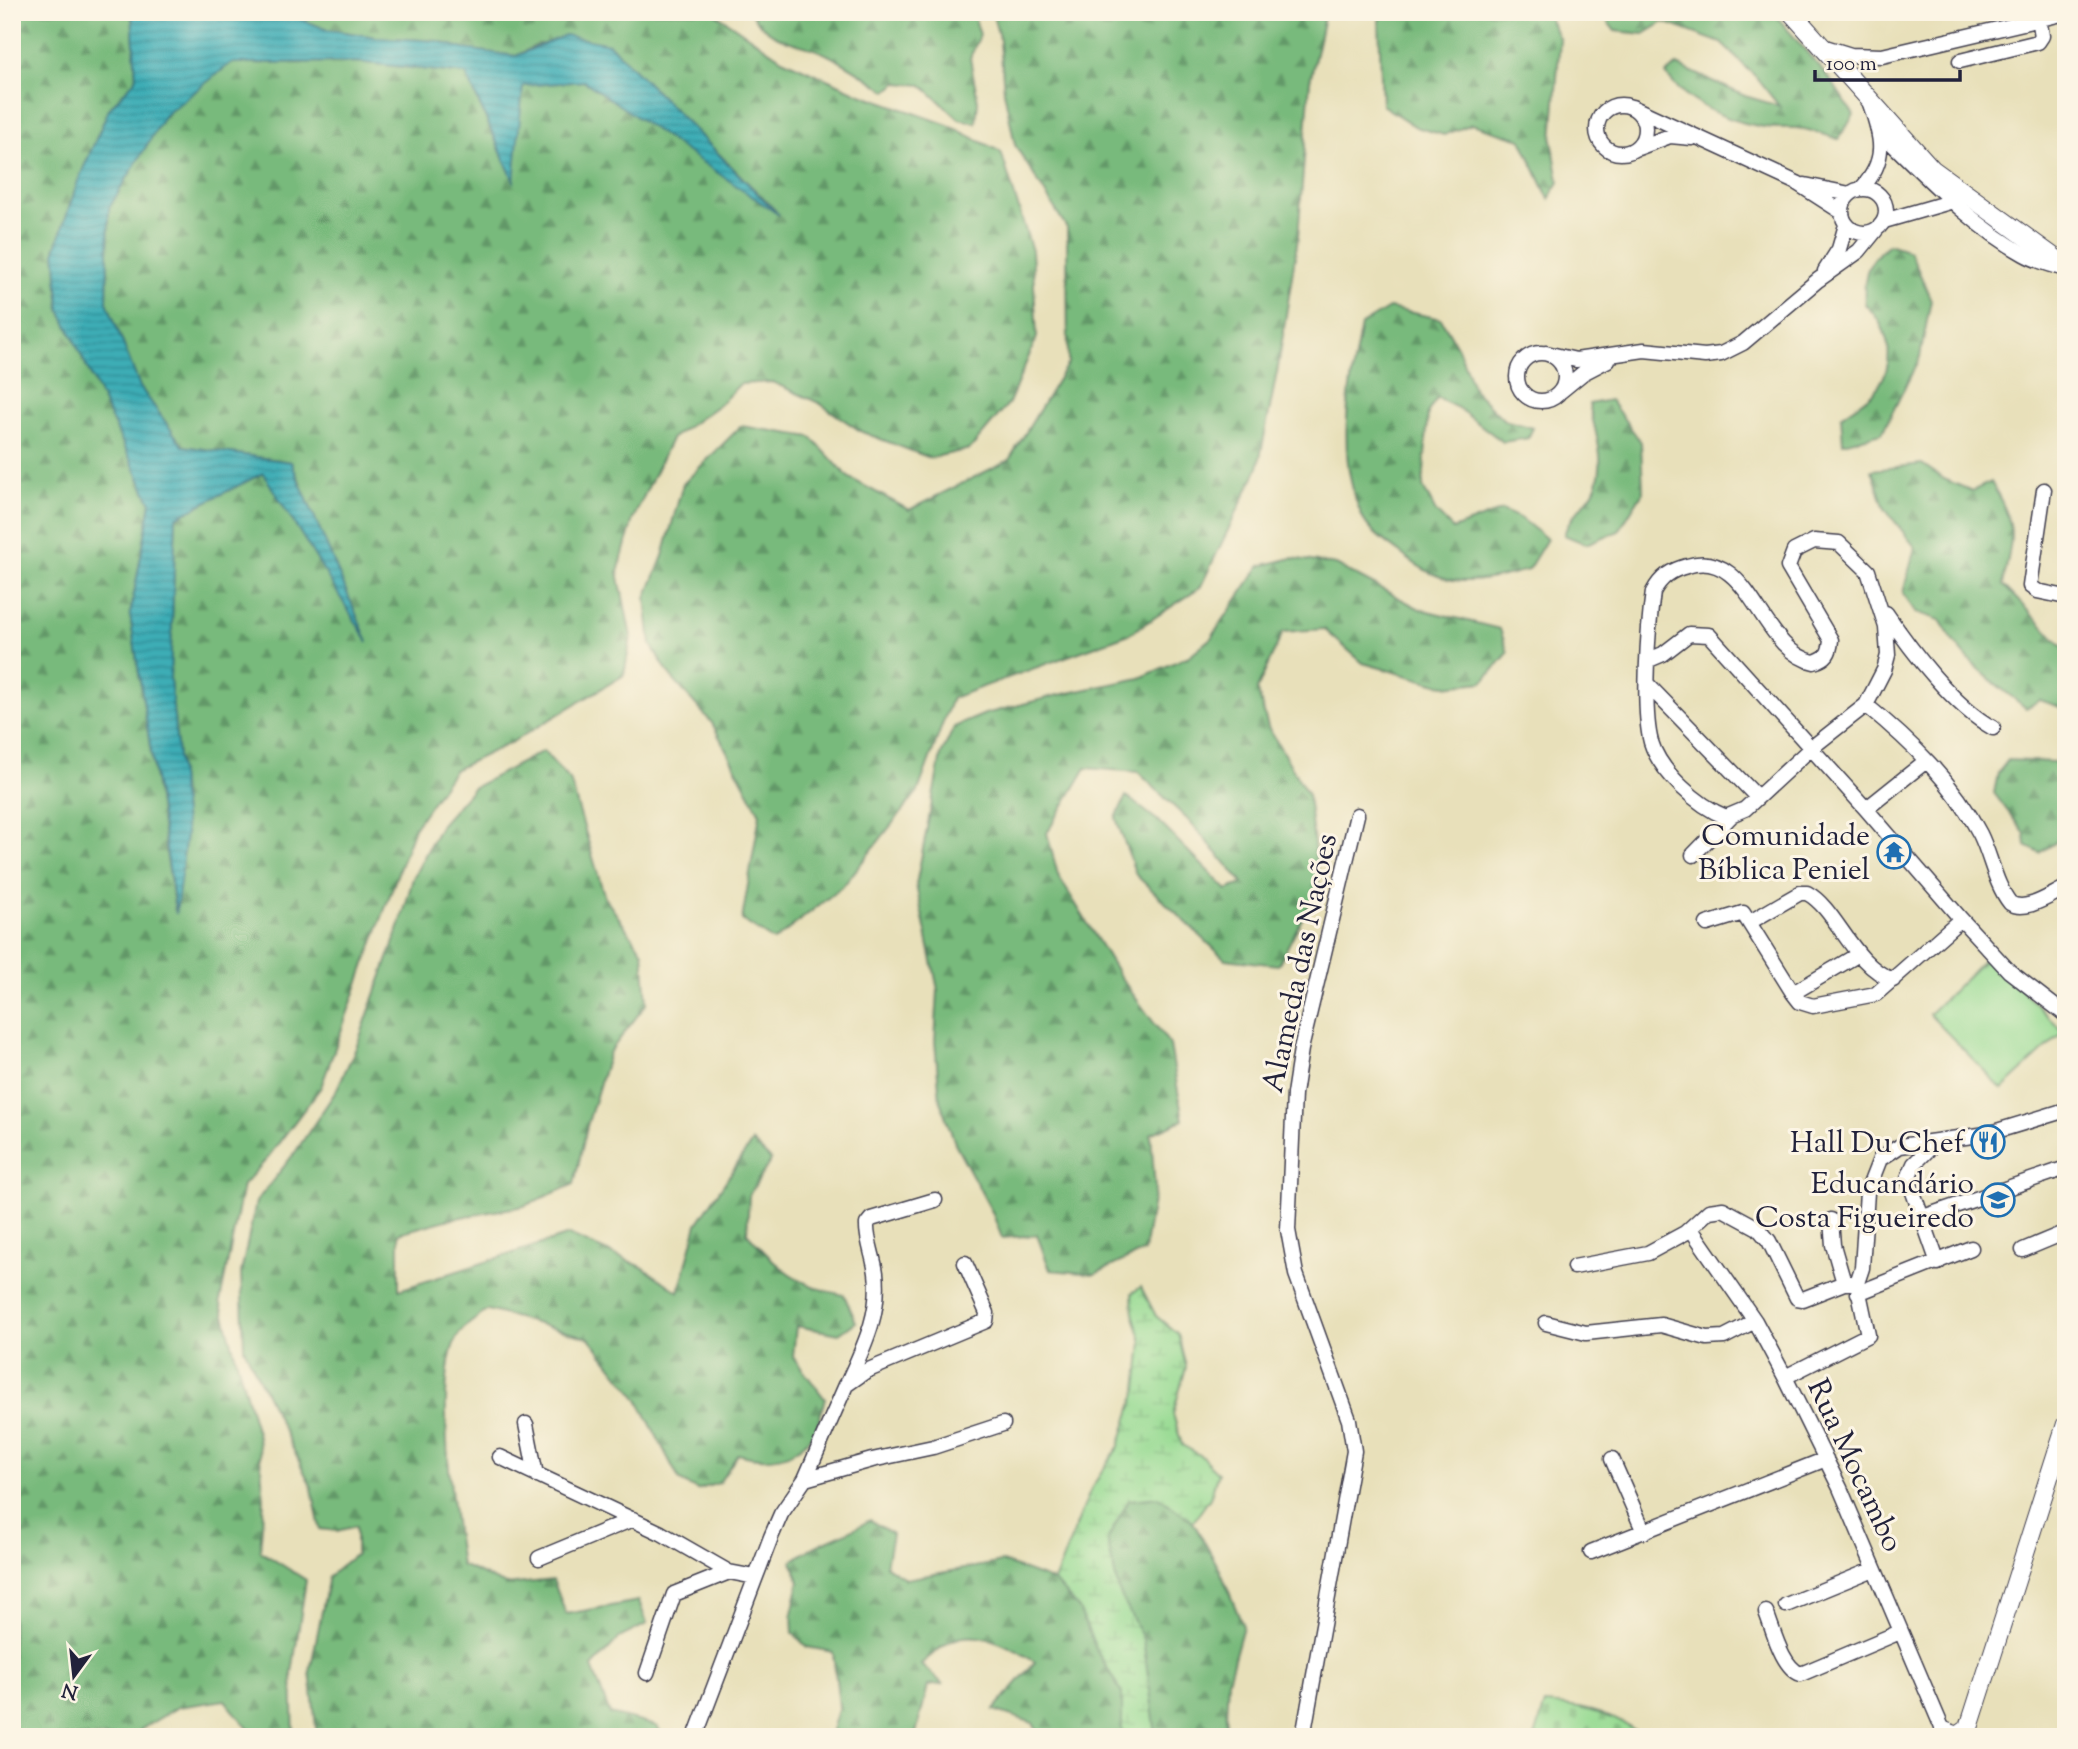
<svg xmlns="http://www.w3.org/2000/svg" width="2078" height="1749" viewBox="0 0 2078 1749" font-family="'Sorts Mill Goudy',serif">
  <defs>
    <pattern id="forest-firs" width="22" height="20" patternUnits="userSpaceOnUse" patternTransform="scale(1.75)"><rect width="22" height="20" fill="#78ba7c"/><path d="M5 1l3.5 6h-7zM16 11l3.5 6h-7z" fill="#629767"/></pattern>
    <pattern id="wetland-marsh" width="20" height="14" patternUnits="userSpaceOnUse" patternTransform="scale(1.75)"><rect width="20" height="14" fill="#96da92"/><path d="M1 5h8M5 5V1M11 12h8M15 12V8" fill="none" stroke="#81bb7f"/></pattern>
    <pattern id="cemetery-stones" width="16" height="16" patternUnits="userSpaceOnUse" patternTransform="scale(1.75)"><rect width="16" height="16" fill="#96da92"/><path d="M2 7V4a2 2 0 0 1 4 0v3zM10 15v-3a2 2 0 0 1 4 0v3z" fill="#81bb7f"/></pattern>
    <pattern id="water-rules" width="6" height="5" patternUnits="userSpaceOnUse" patternTransform="scale(1.75)"><rect width="6" height="5" fill="#3cadb6"/><path d="M0 2.5h6" fill="none" stroke="#328c95"/></pattern>
  </defs>
  <rect width="100%" height="100%" fill="#fcf5e5"/>
  <filter id="ink" filterUnits="userSpaceOnUse"><feTurbulence type="fractalNoise" baseFrequency=".0143" numOctaves="2"/><feDisplacementMap in="SourceGraphic" scale="14" xChannelSelector="R" yChannelSelector="G"/><feConvolveMatrix kernelMatrix="1 2 1 2 8 2 1 2 1" color-interpolation-filters="sRGB"/></filter>
  <filter id="wash" filterUnits="userSpaceOnUse"><feTurbulence type="fractalNoise" baseFrequency=".00686" numOctaves="4" result="noise"/><feDisplacementMap in="SourceGraphic" scale="28" xChannelSelector="R" yChannelSelector="G"/><feGaussianBlur stdDeviation="1.57" result="paint"/><feColorMatrix in="noise" values="0 0 0 0 0 0 0 0 0 0 0 0 0 0 0 0 0 1.4 0 .05"/><feComposite in="paint" operator="in"/></filter>
  <g filter="url(#wash)">
    <rect width="100%" height="100%" fill="#e8e0ba"/>
    <path fill="url(#forest-firs)" stroke="#4d6e5c" stroke-width="2" d="M 12,12 L 132,12 L 136,79 L 109,109 L 78,181 L 55,250 L 60,310 L 151,503 L 130,615 L 175,911 L 186,834 L 170,678 L 176,517 L 263,473 L 365,636 L 291,462 L 183,446 L 140,387 L 107,302 L 109,208 L 165,115 L 231,63 L 357,62 L 466,74 L 513,179 L 523,86 L 584,81 L 776,211 L 609,44 L 539,44 L 516,56 L 464,49 L 438,41 L 376,37 L 325,29 L 284,12 L 713,12 L 782,59 L 858,93 L 948,125 L 1001,152 L 1032,251 L 1037,337 L 1009,403 L 970,449 L 930,458 L 862,432 L 819,403 L 772,382 L 740,384 L 720,404 L 671,439 L 633,519 L 618,572 L 631,637 L 624,675 L 512,742 L 454,770 L 414,828 L 321,1087 L 265,1161 L 243,1185 L 220,1301 L 258,1437 L 264,1499 L 260,1551 L 306,1580 L 292,1673 L 294,1737 L 255,1737 L 225,1700 L 178,1707 L 140,1730 L 142,1737 L 12,1737 Z
      M 750,12 L 973,12 L 980,35 L 970,58 L 978,101 L 976,123 L 959,119 L 922,85 L 897,83 L 887,91 C 869,79 850,66 830,56 C 800,40 772,46 750,12 Z
      M 992,12 L 1325,12 L 1310,81 L 1298,237 L 1278,367 L 1258,468 L 1200,588 L 1129,634 L 952,698 L 918,791 L 844,885 L 774,941 L 742,920 L 760,814 L 712,723 L 671,677 L 651,645 L 646,598 L 663,556 L 683,484 L 741,426 L 811,437 L 848,477 L 909,510 L 1009,460 L 1068,363 L 1067,228 L 1015,145 L 1004,91 L 1000,41 Z
      M 1383,12 L 1546,12 L 1560,40 L 1552,140 L 1559,182 L 1549,199 L 1521,139 L 1472,124 L 1444,135 L 1416,127 L 1382,105 L 1379,20 Z
      M 1600,12 L 1773,12 L 1832,82 L 1854,115 L 1838,139 C 1825,135 1810,129 1796,128 C 1784,127 1771,129 1758,126 C 1725,120 1686,103 1666,74 L 1677,65 L 1745,96 L 1779,106 L 1756,77 L 1721,43 L 1664,22 L 1644,34 L 1615,31 Z
      M 1888,244 L 1910,251 L 1931,300 L 1920,357 L 1882,433 L 1843,443 L 1841,416 C 1852,407 1872,397 1880,384 C 1897,356 1887,325 1865,304 C 1863,274 1866,264 1888,244 Z
      M 1389,308 L 1441,319 L 1458,348 L 1474,390 L 1504,420 L 1533,428 L 1528,438 L 1503,442 L 1458,408 L 1437,398 L 1428,412 L 1423,487 L 1436,512 L 1453,529 L 1502,510 L 1522,519 L 1547,539 L 1528,570 C 1472,584 1447,591 1399,552 C 1388,544 1369,531 1364,520 C 1334,458 1349,388 1361,325 Z
      M 1610,400 L 1641,442 L 1643,492 L 1619,531 L 1586,544 L 1564,535 C 1569,518 1577,512 1588,499 C 1611,471 1596,436 1589,404 Z
      M 1922,464 L 1944,479 L 1972,491 L 1991,482 C 2019,530 2012,534 2003,585 L 2066,650 L 2066,709 L 2040,700 L 2026,708 C 1987,677 1966,664 1940,620 L 1916,612 L 1903,593 L 1915,547 L 1885,509 L 1872,470 Z
      M 1292,558 L 1336,565 L 1420,609 L 1500,629 L 1508,653 L 1483,682 L 1444,686 L 1363,663 L 1324,629 L 1283,632 L 1257,689 L 1268,727 L 1308,795 L 1319,886 L 1278,965 L 1225,959 L 1136,875 L 1116,818 L 1126,796 L 1157,820 L 1227,890 L 1243,883 L 1189,821 L 1138,772 L 1086,768 L 1047,833 L 1058,875 L 1119,975 L 1170,1045 L 1183,1120 L 1151,1134 L 1155,1189 L 1144,1251 L 1095,1274 L 1050,1270 L 1037,1235 L 1002,1238 L 992,1212 L 955,1143 L 940,1101 L 935,1041 L 938,990 L 916,885 L 941,755 L 954,727 L 985,714 L 1054,696 L 1140,678 L 1189,656 L 1211,638 L 1260,566 Z
      M 543,751 L 570,780 L 605,898 L 643,952 L 647,1003 L 609,1053 L 587,1126 L 574,1184 L 524,1206 L 450,1219 L 399,1233 L 399,1290 L 569,1235 L 642,1267 L 679,1292 L 697,1224 L 752,1142 L 771,1160 L 749,1195 L 747,1233 C 777,1267 798,1287 844,1295 L 856,1322 L 839,1334 L 796,1326 L 793,1357 L 825,1399 C 821,1410 819,1427 812,1435 C 793,1460 765,1462 738,1454 L 719,1483 L 697,1490 L 680,1481 L 637,1398 L 589,1338 L 488,1310 C 479,1317 465,1325 459,1334 C 432,1373 454,1517 461,1565 L 506,1585 L 553,1580 L 566,1614 L 639,1601 L 647,1624 L 619,1638 L 592,1667 L 610,1714 L 657,1726 L 664,1737 L 317,1737 L 310,1671 L 329,1576 L 356,1554 L 356,1526 L 337,1531 L 320,1529 L 312,1488 L 244,1348 L 241,1273 L 256,1202 L 296,1151 L 336,1091 L 356,1048 L 400,925 L 413,878 L 441,824 L 473,788 Z
      M 2008,760 L 2055,762 L 2066,769 L 2066,835 L 2040,853 L 2026,846 L 2025,834 L 1994,793 L 1998,773 Z
      M 1159,1497 L 1193,1522 L 1220,1570 L 1243,1626 L 1228,1680 L 1225,1737 L 1151,1737 L 1155,1728 L 1143,1640 L 1119,1592 L 1106,1540 L 1129,1500 Z
      M 870,1520 L 892,1534 L 886,1566 L 906,1579 L 1003,1562 L 1054,1581 L 1079,1609 L 1098,1653 L 1122,1693 L 1122,1737 L 1040,1737 L 1033,1723 L 994,1710 L 1035,1662 C 1013,1647 979,1629 953,1640 C 942,1645 931,1656 921,1664 L 943,1684 L 928,1686 L 915,1737 L 830,1737 L 839,1706 L 833,1652 L 807,1647 L 793,1633 L 792,1613 L 799,1582 L 792,1561 C 816,1542 844,1536 870,1520 Z"/>
    <path fill="url(#wetland-marsh)" stroke="#5c7e66" stroke-width="2" d="M 1141,1287 L 1156,1316 L 1178,1334 L 1186,1367 L 1173,1414 L 1182,1445 L 1200,1455 L 1218,1473 L 1210,1498 L 1193,1522 L 1159,1497 L 1129,1500 L 1107,1540 L 1119,1592 L 1143,1639 L 1155,1728 L 1151,1737 L 1122,1737 L 1122,1693 L 1098,1653 L 1079,1609 L 1054,1581 L 1092,1487 L 1119,1446 L 1137,1390 L 1142,1342 L 1133,1313 L 1132,1293 Z"/>
    <path fill="url(#cemetery-stones)" stroke="#5c7e66" stroke-width="2" d="M 1545,1704 C 1578,1706 1617,1714 1643,1737 L 1535,1737 Z"/>
    <path fill="#96da92" stroke="#5c7e66" stroke-width="2" d="M 1988,956 L 2064,1032 L 2002,1089 L 1929,1014 Z"/>
    <path fill="url(#water-rules)" stroke="#2f6878" stroke-width="2" d="M 132,12 L 284,12 L 325,29 L 376,37 L 438,41 L 464,49 L 516,56 L 565,35 L 609,44 L 779,215 L 584,81 L 523,86 L 514,181 L 466,74 L 357,62 L 231,63 L 165,115 L 109,208 L 107,302 L 140,387 L 183,446 L 291,462 L 368,642 L 263,473 L 176,517 L 170,678 L 186,834 L 176,914 L 130,615 L 151,503 L 60,310 L 55,250 L 78,181 L 109,109 L 136,79 Z"/>
  </g>
  <g filter="url(#ink)">
    <g fill="none" stroke-linecap="round" stroke-linejoin="round">
      <defs>
        <path id="minor" d="M 1822,46 L 1851,55 L 1882,56 L 2066,13
          M 1960,61 L 2038,42 L 2042,36 L 2038,12
          M1597 129a24 24 0 1 1 48 0a24 24 0 1 1-48 0Z
          M 1632,107 L 1797,183 L 1842,212
          M 1880,132 C 1925,175 1970,224 2024,254 C 2036,261 2052,265 2065,269
          M 1638,148 L 1670,136 L 1692,138
          M 1805,185 L 1850,194
          M1842 211a22 22 0 1 1 44 0a22 22 0 1 1-44 0Z
          M 1861,189 C 1888,160 1882,138 1870,104
          M 1884,221 L 1953,201
          M 1825,271 L 1839,249 L 1846,225
          M 1546,353 L 1576,360 L 1644,350 L 1705,356 L 1721,354 L 1743,343 L 1818,280 L 1859,251 L 1876,230
          M1517 377a24 24 0 1 1 48 0a24 24 0 1 1-48 0Z
          M 1561,391 L 1583,373 L 1608,360
          M 2044,490 L 2030,586 L 2037,591 L 2066,597
          M 1814,541 L 1839,543 L 1868,571 L 1886,627 L 1888,655 L 1884,670 L 1866,705 L 1810,749 L 1745,809 L 1726,817 C 1698,806 1660,772 1651,742 C 1642,709 1648,627 1653,592 C 1661,577 1671,570 1687,566 C 1751,546 1759,651 1814,662 C 1827,658 1830,653 1831,640 L 1788,567 L 1794,551 Z
          M 1886,613 C 1911,650 1954,707 1993,728
          M 1649,660 L 1663,654 L 1689,634 L 1709,635 L 1866,809 L 1961,919 L 2009,971 L 2066,1015
          M 1648,685 L 1757,797
          M 1866,705 C 1910,741 1954,783 1980,834 C 1991,856 1995,884 2010,903 C 2026,913 2050,895 2066,888
          M 1866,809 L 1926,761
          M 1693,855 L 1731,816
          M 1750,922 L 1800,893 L 1807,893 C 1837,909 1852,965 1893,980
          M 1707,924 L 1743,913 L 1793,993 L 1800,1002 L 1813,1006 L 1876,994 L 1961,919
          M 1793,993 L 1859,954
          M 1937,1141 L 1914,1164 L 1908,1178 L 1938,1263
          M 1920,1218 L 2066,1168
          M 1831,1220 L 1833,1245 L 1844,1283 L 1851,1283
          M 1691,1229 L 1755,1321 L 1785,1377 L 1840,1488 L 1946,1737
          M 2023,1250 L 2066,1232
          M 1574,1267 L 1648,1253 L 1685,1233 L 1709,1211 L 1723,1209 L 1758,1228 L 1769,1241 L 1797,1298 L 1803,1299 L 1844,1283
          M 1858,1293 L 1971,1248
          M 1546,1323 L 1586,1333 L 1661,1325 L 1707,1338 L 1724,1337 L 1755,1321
          M 1785,1377 L 1868,1335 L 1857,1283 L 1862,1268 L 1867,1192 L 1880,1159 L 1900,1146 L 1987,1134 L 2066,1110
          M 847,1384 C 863,1348 881,1314 876,1273 C 874,1257 866,1239 867,1224 L 871,1219 L 935,1200
          M 526,1424 L 536,1475
          M 500,1457 L 661,1533 L 729,1572 L 755,1577
          M 1612,1459 L 1644,1532
          M 805,1479 L 872,1460 L 933,1447 L 1003,1424
          M 1591,1552 L 1826,1459
          M 539,1558 L 633,1519
          M 1786,1605 L 1874,1569
          M 1766,1612 C 1773,1629 1782,1668 1801,1674 L 1900,1632
          M 647,1673 L 674,1594 L 729,1572
          M 695,1737 L 771,1537 L 781,1514 L 805,1479 L 846,1385 L 866,1371 L 986,1321 L 987,1313 L 965,1263
          M 1303,1737 L 1354,1451 L 1349,1420 L 1296,1274 L 1288,1230 L 1294,1094 L 1301,1049 L 1357,815"/>
        <path id="major" d="M 1791,12 L 1932,169 L 2066,266
          M 1944,1731 L 1958,1736 L 1969,1728
          M 1966,1737 L 2066,1424"/>
      </defs>
      <use href="#minor" stroke="#403e4e" stroke-width="17"/>
      <use href="#major" stroke="#403e4e" stroke-width="20"/>
      <use href="#minor" stroke="#fff" stroke-width="14"/>
      <use href="#major" stroke="#fff" stroke-width="18"/>
    </g>
  </g>
  <defs>
    <symbol id="temple-ring" viewBox="-11 -11 22 22"><circle r="9.5" fill="#fcf5e5" stroke="#1f6fb2" stroke-width="1.5"/><path d="M0-6L5-2H3V0L6.5 2.5H4V6H1.5V3h-3V6H-4V2.5H-6.5L-3 0V-2H-5Z" fill="#1f6fb2"/></symbol>
    <symbol id="restaurant-ring" viewBox="-11 -11 22 22"><circle r="9.5" fill="#fcf5e5" stroke="#1f6fb2" stroke-width="1.5"/><path d="M-5-6h1v4h1v-4h1v4h1v-4h1v5L-1.5 .5V6h-2V.5L-5-1ZM5-6V6H3V1.5H1.5Q1.5-4 5-6Z" fill="#1f6fb2"/></symbol>
    <symbol id="school-ring" viewBox="-11 -11 22 22"><circle r="9.5" fill="#fcf5e5" stroke="#1f6fb2" stroke-width="1.5"/><path d="M0-5L7-2L0 1L-7-2ZM-4 1L0 2.5L4 1V4Q0 6-4 4Z" fill="#1f6fb2"/></symbol>
  </defs>
  <g fill-rule="evenodd">
    <use href="#temple-ring" x="1875" y="833" width="38" height="38"/>
    <use href="#restaurant-ring" x="1969" y="1123" width="38" height="38"/>
    <use href="#school-ring" x="1979" y="1181" width="38" height="38"/>
  </g>
  <g text-anchor="middle" stroke-width="6" stroke-linejoin="round" paint-order="stroke">
    <g font-size="30" fill="#22223b" stroke="#fcf5e5" text-anchor="end">
      <text x="1870" y="845">Comunidade<tspan x="1870" dy="34">Bíblica Peniel</tspan></text>
      <text x="1964" y="1152">Hall Du Chef</text>
      <text x="1974" y="1193">Educandário<tspan x="1974" dy="34">Costa Figueiredo</tspan></text>
    </g>
    <g font-size="30" fill="#22223b" stroke="#fcf5e5">
      <text transform="translate(1299 963) rotate(-78)" y="10">Alameda das Nações</text>
      <text transform="translate(1856 1465) rotate(65)" y="10">Rua Mocambo</text>
    </g>
  </g>
  <rect width="2078" height="1749" fill="none" stroke="#fcf5e5" stroke-width="42"/>
  <g transform="translate(74 1676) rotate(195)" stroke="#fcf5e5" stroke-width="5" paint-order="stroke">
  <path d="M0-5L12 26L0 18L-12 26Z" fill="#22223b"/>
  <text y="-10" font-size="19" font-weight="bold" text-anchor="middle" fill="#22223b">N</text>
  </g>
  <path d="M1815 70v10h145v-10" fill="none" stroke="#22223b" stroke-width="3.5"/>
  <text x="1826" y="70" font-size="21" fill="#22223b" stroke="#fcf5e5" stroke-width="5" paint-order="stroke">100 m</text>
</svg>
